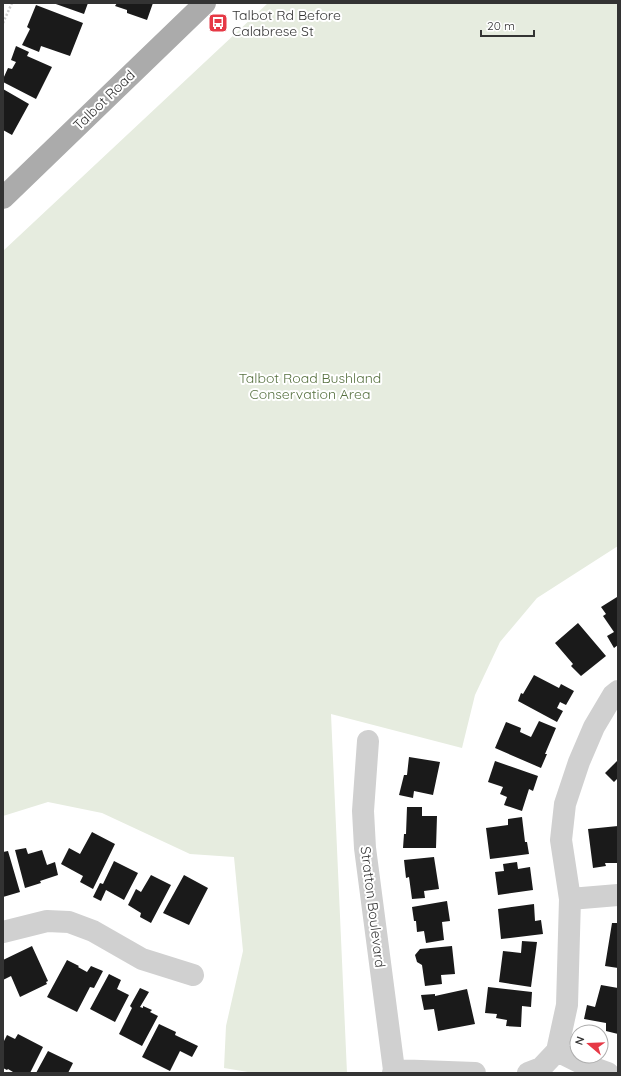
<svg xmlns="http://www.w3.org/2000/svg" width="621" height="1076" viewBox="0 0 621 1076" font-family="Quicksand,sans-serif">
  <rect width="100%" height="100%" fill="#fff"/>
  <path fill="#e6ecdf" d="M 268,3 L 618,3 L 618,546 L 537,598 L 500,642 L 475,695 L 462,748 L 331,714 L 347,1073 L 254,1073 L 224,1068 L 226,1026 L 243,951 L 234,857 L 190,854 L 102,813 L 48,802 L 3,816 L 3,251 Z"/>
  <path fill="#1a1a1a" d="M 53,3 L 88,3 L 84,14 Z
    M 117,3 L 153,3 L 147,20 L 127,13 L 127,10 L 115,6 Z
    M 36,5 L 83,23 L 70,56 L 41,46 L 39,52 L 22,45 L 30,29 L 27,27 Z
    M 16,46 L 29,52 L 27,56 L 52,67 L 36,99 L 3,82 L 3,79 L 8,68 L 12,69 L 16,62 L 11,60 Z
    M 3,89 L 29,104 L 12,135 L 3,130 Z
    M 617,597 L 618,599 L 618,645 L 614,648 L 607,636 L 614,632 L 603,616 L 606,614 L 601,607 Z
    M 578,623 L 606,656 L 581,676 L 571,666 L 573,664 L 555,643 Z
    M 534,675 L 559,688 L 561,684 L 574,691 L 566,705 L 560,702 L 557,708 L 563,711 L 557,722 L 518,701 L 521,693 L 523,694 Z
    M 539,721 L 556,728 L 545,754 L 547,754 L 541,768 L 495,748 L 506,722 L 521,728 L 520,732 L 531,737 Z
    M 409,757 L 440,762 L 433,795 L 414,791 L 413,798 L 399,795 L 404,775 L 407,775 Z
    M 618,760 L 618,778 L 614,782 L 605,773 Z
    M 495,761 L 538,776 L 533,791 L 529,789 L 522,811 L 504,805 L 507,797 L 500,794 L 503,787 L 488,782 Z
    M 407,807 L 422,807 L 422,816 L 437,816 L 436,848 L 403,848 L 404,834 L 406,834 Z
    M 522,817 L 525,842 L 527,842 L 529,854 L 490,859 L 486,828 L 508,825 L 508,819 Z
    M 618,826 L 618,863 L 605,863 L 606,866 L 593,868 L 588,829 Z
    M 92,832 L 115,844 L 93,889 L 80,882 L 83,876 L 61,864 L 69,848 L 80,854 Z
    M 26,848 L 28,854 L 42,850 L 47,865 L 55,862 L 58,875 L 40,881 L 41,883 L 25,888 L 15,850 Z
    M 8,851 L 20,892 L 3,897 L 3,852 Z
    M 434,857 L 439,889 L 424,891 L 425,898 L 412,899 L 409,877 L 406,878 L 404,860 Z
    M 114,861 L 138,873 L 124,900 L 106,890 L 101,901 L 93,897 L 100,883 L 103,884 Z
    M 517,862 L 518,869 L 530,867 L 533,890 L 498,895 L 495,872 L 504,871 L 503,864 Z
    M 151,875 L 171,885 L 151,923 L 140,917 L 141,913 L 128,905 L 136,889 L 141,892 Z
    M 184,875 L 208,888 L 189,925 L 163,913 Z
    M 447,901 L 450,921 L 442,922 L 444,940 L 426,943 L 424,931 L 417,932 L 416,921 L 414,921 L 412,907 Z
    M 534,904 L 535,921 L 541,920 L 543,934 L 501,939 L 498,909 Z
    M 612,923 L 618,923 L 618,968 L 605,966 Z
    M 522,941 L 537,942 L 531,987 L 499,982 L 503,951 L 521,953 Z
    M 32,946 L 48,981 L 46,982 L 47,984 L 20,997 L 11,976 L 3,980 L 3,960 Z
    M 452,946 L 455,974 L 441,975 L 442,984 L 425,986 L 422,965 L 417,962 L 415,955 L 420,949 Z
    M 67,960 L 79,966 L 78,967 L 87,972 L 91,966 L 103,971 L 94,988 L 90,987 L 77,1012 L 47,997 Z
    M 109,974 L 121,980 L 117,989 L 129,995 L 115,1022 L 90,1009 Z
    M 601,985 L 618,988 L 618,1034 L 606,1031 L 606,1023 L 584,1019 L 587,1005 L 595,1007 Z
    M 488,987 L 532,992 L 531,1007 L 522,1006 L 521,1027 L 506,1026 L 507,1020 L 496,1018 L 497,1014 L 485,1013 Z
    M 140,988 L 149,992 L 140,1007 L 143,1008 L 143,1006 L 152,1010 L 150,1012 L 158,1016 L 142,1046 L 119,1034 L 132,1008 L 130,1006 Z
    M 467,989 L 475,1024 L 438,1031 L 434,1009 L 424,1010 L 421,995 L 435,994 L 435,996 Z
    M 159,1024 L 176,1032 L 175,1035 L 198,1046 L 192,1057 L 180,1051 L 170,1071 L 142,1057 Z
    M 18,1034 L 43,1047 L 30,1073 L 12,1073 L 13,1072 L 8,1069 L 7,1070 L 3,1068 L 3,1043 L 7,1035 L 15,1039 Z
    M 48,1051 L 73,1063 L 68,1073 L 36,1073 Z"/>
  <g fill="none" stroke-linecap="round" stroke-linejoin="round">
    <path stroke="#cdcdcd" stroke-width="2.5" stroke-dasharray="2 2" stroke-linecap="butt" d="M 3,23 L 12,3"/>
    <path stroke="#d0d0d0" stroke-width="22" d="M 368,741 L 363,811 L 365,848 L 394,1070 L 393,1073
      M 570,899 L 618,895
      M 3,932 L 47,921 L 69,922 L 93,931 L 142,959 L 193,975
      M 557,1051 L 583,1064 L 608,1073
      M 394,1070 L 475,1073
      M 528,1073 L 541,1068 L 557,1051 L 567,1005 L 570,899 L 561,840 L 565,804 L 579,762 L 594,727 L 613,695 L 618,691"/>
    <path stroke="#ababab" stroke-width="22" d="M 3,198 L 205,3"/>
  </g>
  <defs>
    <symbol id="bus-square" viewBox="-11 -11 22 22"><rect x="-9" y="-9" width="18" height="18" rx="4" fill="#e63946" stroke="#fff"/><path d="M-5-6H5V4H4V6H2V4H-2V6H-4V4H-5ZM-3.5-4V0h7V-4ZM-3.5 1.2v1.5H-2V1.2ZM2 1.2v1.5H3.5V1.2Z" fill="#fff"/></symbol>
  </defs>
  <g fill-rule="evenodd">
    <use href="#bus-square" x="207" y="12" width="22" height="22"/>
  </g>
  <g text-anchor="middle" stroke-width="4" stroke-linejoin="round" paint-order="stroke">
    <g font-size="14" fill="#333" stroke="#fff" text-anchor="start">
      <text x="232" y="20">Talbot Rd Before<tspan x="232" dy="16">Calabrese St</tspan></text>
    </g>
    <g font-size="14" fill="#333" stroke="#fff">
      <text transform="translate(104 100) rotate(-44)" y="5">Talbot Road</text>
      <text transform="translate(373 907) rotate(83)" y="5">Stratton Boulevard</text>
    </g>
    <g font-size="14" fill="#56703f" stroke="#fff">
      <text x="310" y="383">Talbot Road Bushland<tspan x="310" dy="16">Conservation Area</tspan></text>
    </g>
  </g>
  <rect width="621" height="1076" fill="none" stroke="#333333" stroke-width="8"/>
  <g transform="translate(589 1044) rotate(289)"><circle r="19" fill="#ffffff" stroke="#adadad"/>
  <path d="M0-3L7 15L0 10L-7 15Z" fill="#e63946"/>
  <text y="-6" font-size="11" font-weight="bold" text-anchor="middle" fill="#333333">N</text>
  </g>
  <path d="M481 30v6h53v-6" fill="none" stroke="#333333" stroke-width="2"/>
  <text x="487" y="30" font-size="12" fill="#333333" stroke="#ffffff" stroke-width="3" paint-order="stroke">20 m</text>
</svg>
